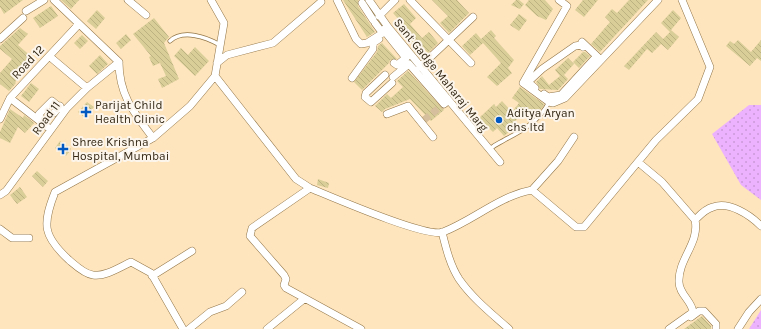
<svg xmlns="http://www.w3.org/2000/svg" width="761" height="329" viewBox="0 0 761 329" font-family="Karla,sans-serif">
  <defs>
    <pattern id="grass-dots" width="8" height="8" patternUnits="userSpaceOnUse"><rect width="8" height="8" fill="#ecb2fd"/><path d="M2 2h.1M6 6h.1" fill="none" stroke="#cb99d8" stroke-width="1.8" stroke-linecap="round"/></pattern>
    <pattern id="building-back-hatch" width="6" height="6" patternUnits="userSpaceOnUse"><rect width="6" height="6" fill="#d9ce97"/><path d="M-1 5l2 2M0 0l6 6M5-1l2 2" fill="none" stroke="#bbb181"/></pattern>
  </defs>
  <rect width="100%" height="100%" fill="#ffe5be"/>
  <path fill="url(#grass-dots)" d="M 749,105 L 761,105 L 761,200 L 741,185 L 712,134 Z
    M 761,310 L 761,329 L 749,329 Z"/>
  <path fill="url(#building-back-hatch)" d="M 0,0 L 23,0 L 4,14 L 0,7 Z
    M 61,0 L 79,0 L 71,9 Z
    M 343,0 L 358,0 L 358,6 L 375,32 L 367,37 Z
    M 432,0 L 457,0 L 469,13 L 449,33 L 440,23 L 448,16 Z
    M 516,0 L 519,0 L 524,4 L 520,9 L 511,5 Z
    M 529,0 L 545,0 L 553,9 L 546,20 L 537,16 L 525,5 Z
    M 583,0 L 598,0 L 584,17 L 575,10 Z
    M 629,0 L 648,0 L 600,52 L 591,44 L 610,22 L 605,17 L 612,9 L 617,13 Z
    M 404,4 L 416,18 L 410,24 L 422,38 L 429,32 L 438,43 L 428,53 L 418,41 L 413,46 L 400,31 L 405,27 L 393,13 Z
    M 51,6 L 58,16 L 40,28 L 33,18 Z
    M 97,10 L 105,18 L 96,29 L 87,21 Z
    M 673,10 L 681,18 L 671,30 L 679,37 L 668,50 L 661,44 L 652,53 L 647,49 L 629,70 L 624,66 L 656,32 L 663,39 L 670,32 L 661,23 Z
    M 519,14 L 527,20 L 519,31 L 510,25 Z
    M 154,18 L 169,37 L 164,43 L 179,79 L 162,88 L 158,79 L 166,76 L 160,63 L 153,66 L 149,57 L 151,56 L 133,34 Z
    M 20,28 L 28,34 L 18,45 L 34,59 L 15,82 L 16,83 L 9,91 L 0,84 L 0,73 L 12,59 L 0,49 L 0,46 Z
    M 491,30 L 496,36 L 494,38 L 514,60 L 508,68 L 512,73 L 497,86 L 487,77 L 501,63 L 483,43 L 470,55 L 462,46 L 476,33 L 481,39 Z
    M 126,34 L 131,40 L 121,49 L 116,43 Z
    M 82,35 L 88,41 L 80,49 L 74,43 Z
    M 738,40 L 751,52 L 761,40 L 761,61 L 757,58 L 750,66 L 726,46 L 730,41 L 734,44 Z
    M 382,43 L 397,59 L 390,60 L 389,63 L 362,90 L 354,82 L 377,52 L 378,46 Z
    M 195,47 L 209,61 L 195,76 L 174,56 L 181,48 L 188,55 Z
    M 583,52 L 585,52 L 590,56 L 579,68 L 573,62 Z
    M 100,55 L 108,64 L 97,74 L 89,66 Z
    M 568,58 L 574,64 L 564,75 L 568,79 L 558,90 L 540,89 L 536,82 L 542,76 L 549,85 L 560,76 L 555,70 Z
    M 408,71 L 444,110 L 431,121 L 410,99 L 385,109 L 382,112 L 375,106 L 387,94 L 391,98 L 403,87 L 397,81 Z
    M 31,83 L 39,89 L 29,102 L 21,96 Z
    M 520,87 L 544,104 L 543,107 L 535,115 L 530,111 L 525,117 L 522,115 L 514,122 L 518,125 L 504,136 L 497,128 L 493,132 L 479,118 L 494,104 L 496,107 L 502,101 L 512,112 L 519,103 L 512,98 Z
    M 87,102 L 94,107 L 85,118 L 78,112 Z
    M 10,109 L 23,118 L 24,115 L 34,123 L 25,133 L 18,127 L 10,143 L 0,138 L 0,132 Z
    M 60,141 L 71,149 L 66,156 L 55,148 Z
    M 37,171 L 48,181 L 43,187 L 32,176 Z
    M 318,179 L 329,183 L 328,188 L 317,185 Z
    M 20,187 L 27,197 L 17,204 L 10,195 Z
    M 702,316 L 711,326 L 711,329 L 684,329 Z"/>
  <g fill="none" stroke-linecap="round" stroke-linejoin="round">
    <path stroke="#d6bf9c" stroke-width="7" stroke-dasharray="7 3.5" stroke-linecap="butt" d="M 424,120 L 444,104"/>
    <defs>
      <path id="service" d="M 170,41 C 183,29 206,37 220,45
        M 490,149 C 495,144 500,143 506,139 C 524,130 540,120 549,102"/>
      <path id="minor" d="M 54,0 L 119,62 C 119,95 134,113 153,138
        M 128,0 L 146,15
        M 211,0 L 224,23 L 215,76 L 296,179 L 310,188 C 332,197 426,238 443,232 C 474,220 499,196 532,190 L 576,227 L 584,227 L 656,140 L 698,99 L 710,67 L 682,0
        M 337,0 L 356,39 L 361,44 L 367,43 L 389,29
        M 369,0 L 388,27 L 500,162
        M 410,0 L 471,63
        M 559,0 L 567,6 L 523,83 L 549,102 L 553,103 L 565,98 L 658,0
        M 362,3 L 373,20
        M 26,11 L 44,0
        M 379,16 L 395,0
        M 375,23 L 381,31 L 386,28
        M 386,33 L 406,58
        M 0,39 L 23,18
        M 582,42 L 601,60
        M 49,56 L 87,88
        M 217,63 L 227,55 L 273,43 L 321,2
        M 394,63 L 397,65 L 408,56
        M 420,67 L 473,17
        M 385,75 L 366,93 L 365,97 L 371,102 L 392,83
        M 393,77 L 409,64 L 444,104 L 448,101
        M 352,78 L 373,49 L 373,43 L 379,39
        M 535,88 L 528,82 L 542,69 L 575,46 L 581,45 L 583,47
        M 544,94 L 548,97 L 561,95 L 594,59
        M 10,98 L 50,129
        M 54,113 L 60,106
        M 387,114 L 408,106 L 433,137
        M 0,119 L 10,98 L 79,24
        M 44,121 L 39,116 L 39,114 L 52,101 L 64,111
        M 638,162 L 662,182 L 695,220 C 700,243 678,259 679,282 C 679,294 692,301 693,312 L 669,329
        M 310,188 L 252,228 L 250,236 L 284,275 L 286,279 L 284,285 L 286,288 L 361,329
        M 532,190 L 558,161 L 574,137
        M 0,195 L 6,191 L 67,108 L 87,88 L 119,62
        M 695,220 C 700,215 705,209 713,207 C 729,201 750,215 761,226
        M 0,229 L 12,238 L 29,238
        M 442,232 C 446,248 450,265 459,279 C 472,298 492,314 509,329
        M 152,276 L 192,251
        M 691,317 L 699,311 L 704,311 L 716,324 L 716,329
        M 183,329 L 151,273 L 131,262 C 120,267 105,277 93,275 C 84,274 75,265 69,260 C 43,236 42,225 55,192 L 153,138 L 190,106 L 215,76
        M 189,329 L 210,312 L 226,306 L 242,292
        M 267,329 L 304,299
        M 738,329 L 749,312 L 761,299"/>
    </defs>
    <use href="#service" stroke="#927647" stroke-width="5"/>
    <use href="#minor" stroke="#927647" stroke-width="8"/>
    <use href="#service" stroke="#fff" stroke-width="3.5"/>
    <use href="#minor" stroke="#fff" stroke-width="7"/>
  </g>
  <g fill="#0259c2" stroke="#fcf5eb" stroke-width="1.5">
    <path d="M84 106h4v4h4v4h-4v4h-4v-4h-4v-4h4z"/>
    <circle cx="499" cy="120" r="4"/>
    <path d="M61 143h4v4h4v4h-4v4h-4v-4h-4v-4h4z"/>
  </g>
  <g text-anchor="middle" stroke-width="4" stroke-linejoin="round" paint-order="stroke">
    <g font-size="12" fill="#332714" stroke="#fcf5eb">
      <text transform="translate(28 62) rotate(-47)" y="4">Road 12</text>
      <text transform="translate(441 75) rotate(51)" y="4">Sant Gadge Maharaj Marg</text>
      <text transform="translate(46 118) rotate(-53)" y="4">Road 11</text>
    </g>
    <g font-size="12" fill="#332714" stroke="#fcf5eb" text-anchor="start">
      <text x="95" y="109">Parijat Child<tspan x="95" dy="14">Health Clinic</tspan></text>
      <text x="507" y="117">Aditya Aryan<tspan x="507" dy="14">chs ltd</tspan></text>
      <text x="72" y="146">Shree Krishna<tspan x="72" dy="14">Hospital, Mumbai</tspan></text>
    </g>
  </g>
</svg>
